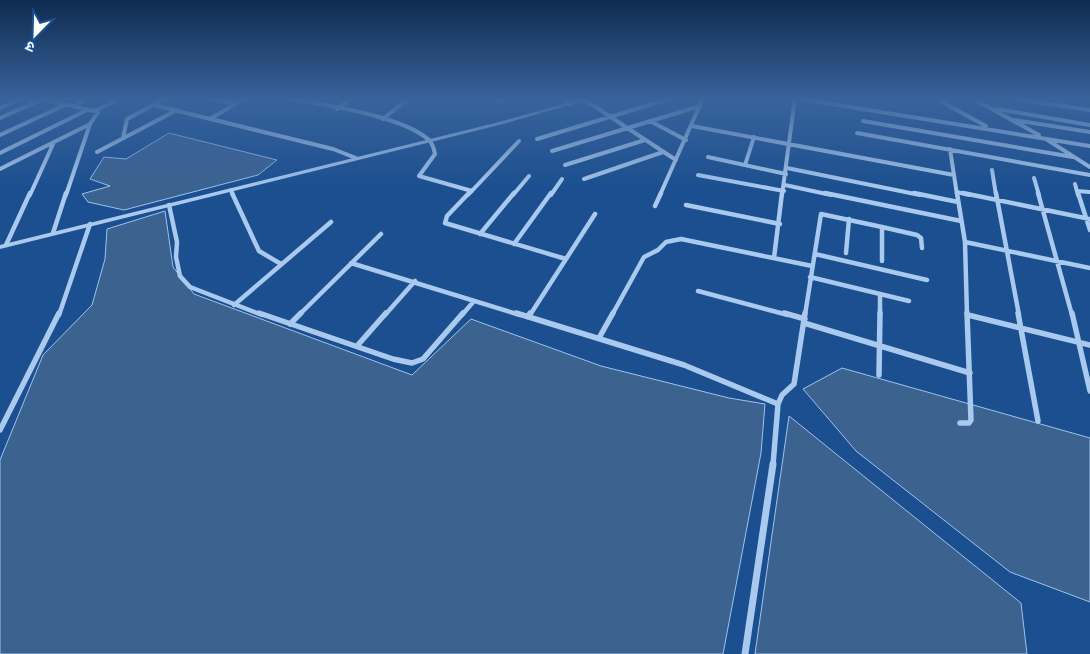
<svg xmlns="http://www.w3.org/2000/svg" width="1090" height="654" viewBox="0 0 1090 654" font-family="Karla,'Noto Sans Devanagari',sans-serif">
  <rect width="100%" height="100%" fill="#1b4f8f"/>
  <path fill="#3c6290" stroke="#9cc4f0" d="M 169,133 L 277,160 L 258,175 L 124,210 L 88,202 L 82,194 L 110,186 L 90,179 L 104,157 L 126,159 Z
    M 165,211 L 173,267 L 194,294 L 412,375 L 471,319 L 601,366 L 729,398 L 765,404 L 761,453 L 723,654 L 0,654 L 0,460 L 43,355 L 92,305 L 105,259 L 107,229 Z
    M 842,368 L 1090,438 L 1090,602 L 1010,572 L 856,451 L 803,389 Z
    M 789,416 L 1021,603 L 1027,654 L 755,654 Z"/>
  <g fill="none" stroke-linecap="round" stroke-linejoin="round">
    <path stroke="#a9c9ee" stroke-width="4" d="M 39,98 L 98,112 L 90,124 L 66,195
      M 210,98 L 234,104
      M 289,98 C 325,105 403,116 429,140 C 433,144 434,149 435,154 L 419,176 L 472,191
      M 395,98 L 406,101
      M 562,98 L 570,104
      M 972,98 L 1039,135
      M 1011,98 L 1090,110
      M 585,100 L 676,160
      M 496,101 L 507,98
      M 942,102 L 986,126
      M 154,105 L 333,149 L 356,158
      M 73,106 L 90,98
      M 0,108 L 23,98
      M 337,109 L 352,98
      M 997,109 L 1090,125
      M 94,111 L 121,98
      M 0,118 L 43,99
      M 210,119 L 245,98
      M 383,119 L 409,98
      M 1015,120 L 1090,132
      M 650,121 L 686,140
      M 863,121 L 1073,157
      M 692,126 L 954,175
      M 857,133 L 1090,175
      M 0,135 L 65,105
      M 123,138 L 127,119 L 166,98
      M 537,139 L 672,98
      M 1046,139 L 1090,167
      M 950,149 L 957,195
      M 552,151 L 700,106
      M 97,152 L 175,111
      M 0,153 L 87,110
      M 708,157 L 786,174
      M 565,165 L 645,140
      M 745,165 L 754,137
      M 787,168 L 920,195
      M 0,169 L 90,124
      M 992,170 L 996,195
      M 698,175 L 784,191
      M 1034,178 L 1039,195
      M 584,179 L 663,152
      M 1075,184 L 1078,195
      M 785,185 L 831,195
      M 231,190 L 233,195
      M 1077,191 L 1090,192
      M 957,192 L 969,195
      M 30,195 L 54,142
      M 468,195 L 519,141
      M 513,195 L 529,176
      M 551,195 L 562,179
      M 660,195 L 703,98
      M 782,195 L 795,98 L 1090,146"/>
    <path stroke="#a9c9ee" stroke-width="4.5" d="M 232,193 L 259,251 L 281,264
      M 469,193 L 447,216 L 445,223 L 566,259
      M 825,193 L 961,221
      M 914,193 L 958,202
      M 957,193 L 965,242 L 967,315
      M 963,193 L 1090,219
      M 996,193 L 1019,315
      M 1038,193 L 1072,315
      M 1078,193 L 1090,230
      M 169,205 L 177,242 L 176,257 L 180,276 L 190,287 L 262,315
      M 686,205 L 780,224
      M 655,206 L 661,193
      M 882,227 L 917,235 L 921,238 L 922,248
      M 53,233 L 66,193
      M 480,234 L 514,193
      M 965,242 L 1090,268
      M 514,244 L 551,193
      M 6,245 L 30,193
      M 846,253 L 849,219
      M 815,254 L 927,280
      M 774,258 L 782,193
      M 351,263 L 520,315
      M 810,277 L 909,301
      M 698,291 L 788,315
      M 234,305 L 331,222
      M 59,315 L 90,224
      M 299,315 L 381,234
      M 385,315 L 415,281
      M 462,315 L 474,301
      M 530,315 L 595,214
      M 612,315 L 644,257 L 658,250 L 666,242 L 681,239 L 812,266
      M 805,315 L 821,214 L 882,227 L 882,261
      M 880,315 L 880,294"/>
    <path stroke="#a9c9ee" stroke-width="5.5" d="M 259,313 L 393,359 L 412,363 L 423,359 L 463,313
      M 516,313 L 684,365 L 778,404
      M 784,313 L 805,319
      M 1018,313 L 1038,421
      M 1072,313 L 1090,391
      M 968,315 L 1090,345
      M 528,317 L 530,313
      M 804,323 L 970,373
      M 290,324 L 301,313
      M 599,338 L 613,313
      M 357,346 L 386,313
      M 879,375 L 880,313
      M 960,423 L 969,423 L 971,420 L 967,313
      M 0,430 L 59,313
      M 773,465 L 778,404 L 782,395 L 794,384 L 805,313"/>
    <path stroke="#a9c9ee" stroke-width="7" d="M 745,654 L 773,464"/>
    <path fill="#a9c9ee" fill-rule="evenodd" d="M 585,98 L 594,98 L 503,124 L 0,249 L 0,245 L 499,122 Z"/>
  </g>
  <linearGradient id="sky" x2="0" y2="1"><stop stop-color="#0f2b4f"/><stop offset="0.52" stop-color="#39639b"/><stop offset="1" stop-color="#39639b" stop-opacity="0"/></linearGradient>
  <rect width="1090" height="190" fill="url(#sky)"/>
  <g transform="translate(35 35) rotate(203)" stroke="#1b4f8f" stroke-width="4" paint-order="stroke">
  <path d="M0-4L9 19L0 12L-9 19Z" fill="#ffffff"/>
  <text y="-8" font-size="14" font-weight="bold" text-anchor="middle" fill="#ffffff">उ</text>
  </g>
</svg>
